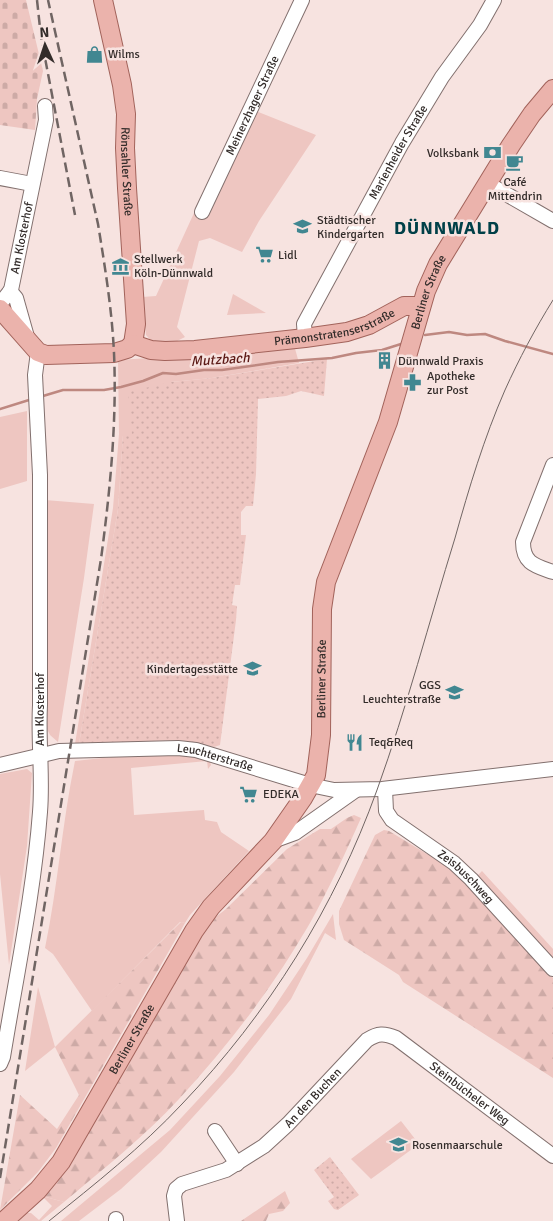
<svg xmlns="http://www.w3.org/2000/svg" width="553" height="1221" viewBox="0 0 553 1221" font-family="Signika,sans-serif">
  <defs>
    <pattern id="forest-firs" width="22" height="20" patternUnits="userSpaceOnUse" patternTransform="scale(1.25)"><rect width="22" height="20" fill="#eec6c1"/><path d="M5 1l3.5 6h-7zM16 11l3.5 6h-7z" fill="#cdaaa6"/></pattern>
    <pattern id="cemetery-stones" width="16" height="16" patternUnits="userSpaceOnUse" patternTransform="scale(1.25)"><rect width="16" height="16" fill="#eec6c1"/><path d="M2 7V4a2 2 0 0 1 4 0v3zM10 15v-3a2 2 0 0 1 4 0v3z" fill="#cdaaa6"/></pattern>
    <pattern id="park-dots" width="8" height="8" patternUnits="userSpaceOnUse" patternTransform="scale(1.25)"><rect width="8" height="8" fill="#eec6c1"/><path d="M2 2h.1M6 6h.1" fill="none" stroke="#cdaaa6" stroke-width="1.8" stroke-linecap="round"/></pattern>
  </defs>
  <rect width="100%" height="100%" fill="#f7e3e0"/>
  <path fill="#eec6c1" d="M 243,106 L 316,135 L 259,221 L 242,252 L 210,238 L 199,241 L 177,327 L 185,337 L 173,343 L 153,343 L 146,335 L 142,297 L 156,296 Z
    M 233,294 L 266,313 L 227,315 Z
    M 294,345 L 299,363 L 212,378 L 171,382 L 132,435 L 123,435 L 118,509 L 79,744 L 75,744 L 113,508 L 119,434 L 118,360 L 227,353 Z
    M 27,411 L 27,481 L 0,489 L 0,417 Z
    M 45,500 L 94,504 L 84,578 L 58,742 L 50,735 L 46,727 Z
    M 177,755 L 190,756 L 210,762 L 211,765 L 208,769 L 207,761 L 131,768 L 134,815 L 204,810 L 205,820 L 217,822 L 221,832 L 249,851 L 190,915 L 185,923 L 180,922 L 92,1011 L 53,954 L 45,948 C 58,886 62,823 75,761 L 121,756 Z
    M 27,769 L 32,773 L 27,846 L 9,965 L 0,874 L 0,774 Z
    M 482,871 L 553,949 L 553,962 L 477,876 Z
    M 333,914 L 336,940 L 325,933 L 291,999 L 234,1072 L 161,1152 L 121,1189 L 79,1221 L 61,1221 L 170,1130 L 220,1076 L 269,1015 L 307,958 Z
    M 38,987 L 55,1047 L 25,1071 Z
    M 401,1121 L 419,1144 L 371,1179 L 351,1159 Z
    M 42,1196 L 64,1202 L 41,1221 L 16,1221 L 25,1213 L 31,1213 L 39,1220 L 52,1206 Z"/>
  <path fill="url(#forest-firs)" d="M 354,815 L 361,818 C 345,854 329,889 310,923 C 273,987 229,1045 179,1099 C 144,1137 103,1169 64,1202 L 42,1196 L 208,923 L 226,909 L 287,849 L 320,829 L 331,829 L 347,818 Z
    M 384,830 L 389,831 L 427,854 L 433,855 L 454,870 L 553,978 L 553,1078 L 403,982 L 399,975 L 344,940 L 339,924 L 339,911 L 375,835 Z
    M 181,922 L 185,923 L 181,930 L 56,1148 L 38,1172 L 0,1210 L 20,1095 L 57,1129 L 79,1095 L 55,1047 Z
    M 285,1191 L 290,1203 L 283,1211 L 269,1214 L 266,1221 L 241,1221 Z"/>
  <path fill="url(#cemetery-stones)" d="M 0,0 L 26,0 L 43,71 L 37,99 L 35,130 L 0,125 Z"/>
  <path fill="url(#park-dots)" d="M 327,359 L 324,396 L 301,391 L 286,396 L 258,399 L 256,474 L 253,506 L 246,506 L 241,512 L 241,535 L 246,535 L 240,585 L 235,585 L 232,605 L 237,606 L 236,620 L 220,745 L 214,747 L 178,740 L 79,744 L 118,509 L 123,434 L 132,435 L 128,392 L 171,382 L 212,378 Z
    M 330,1157 L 359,1195 L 338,1210 L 334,1209 L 328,1201 L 334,1197 L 314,1170 Z"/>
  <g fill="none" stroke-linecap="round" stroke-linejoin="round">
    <path stroke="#be8880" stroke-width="2.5" d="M 425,335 L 449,332 L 467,335 L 485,334 L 505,341 L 553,354
      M 43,396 L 63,390 L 104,390 L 121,387 L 143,381 L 163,373 L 176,374 L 204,370 L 222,370 L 278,362 L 332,358 L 356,353 L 382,350 L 401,344
      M 0,409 L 29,400"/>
    <defs>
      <g id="minor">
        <path d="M 0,178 L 32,184"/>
        <path d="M 487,183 L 553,221"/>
        <path id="s1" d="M 202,212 L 302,0"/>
        <path d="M 10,291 L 16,298 L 27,337"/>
        <path id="s2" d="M 0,304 L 11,290 L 46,120 L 45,106"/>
        <path id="s3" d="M 305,338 L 304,324 L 402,143 L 442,77 L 480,25 L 494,0"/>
        <path d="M 553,465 L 523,542 C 523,564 536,566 553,572"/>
        <path id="s4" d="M 0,765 L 59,751 L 178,748 L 196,750 L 310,785 L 334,790 L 382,789 L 553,769"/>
        <path id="s5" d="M 385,789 L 386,811 L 392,820 L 454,863 L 471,879 L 553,969"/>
        <path d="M 273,841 L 295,833 L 356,790"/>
        <path id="s6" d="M 0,1064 L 3,1057 C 16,977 34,892 40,812 C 43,776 38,741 40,705 L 40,475 L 35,375 L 38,352"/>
        <path d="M 215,1131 L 237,1164"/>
        <path d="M 116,1219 L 116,1221"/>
        <path id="s7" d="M 177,1221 L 174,1196 L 176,1189 L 182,1184 L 226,1170 L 264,1146 L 288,1124 L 367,1040 C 378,1033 384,1033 396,1038 L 553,1156"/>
      </g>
      <g id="major">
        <path id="s8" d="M 103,0 L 122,85 L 126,114 L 125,148 L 127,188 L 136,324 L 133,344"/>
        <path d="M 0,309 L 38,352 L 46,355 L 114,353 L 127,349 L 133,344"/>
        <path id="s9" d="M 133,344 L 151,350 L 165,351 L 195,350 L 305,338 L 347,332 L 369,325 L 404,306 L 421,306"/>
        <path id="s10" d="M 4,1221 L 38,1190 L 61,1162 L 194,931 L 211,907 L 273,841 L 303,798 L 316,775 L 321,735 L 322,609 L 326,582 L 388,422 L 426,291 L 438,264 L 511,145 L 532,114 L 553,89"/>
      </g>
    </defs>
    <use href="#minor" stroke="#82706e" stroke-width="16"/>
    <use href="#major" stroke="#a2635b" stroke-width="20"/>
    <use href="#minor" stroke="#fff" stroke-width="14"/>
    <use href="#major" stroke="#ebb3ac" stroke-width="18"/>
    <path stroke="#706563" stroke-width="1" d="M 49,1221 C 95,1184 142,1147 182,1104 C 268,1014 335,907 377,790 C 407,707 429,622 455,538 C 469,488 484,438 505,390 C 519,359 535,329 553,300"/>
    <path stroke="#706563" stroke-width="2.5" stroke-dasharray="10 5" stroke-linecap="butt" d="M 37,0 L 41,37 L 75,215
      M 0,1178 L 101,559 C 110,491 117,422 114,353 C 112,310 105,267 98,224 L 48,0"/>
  </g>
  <defs>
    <symbol id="shop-bare" viewBox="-9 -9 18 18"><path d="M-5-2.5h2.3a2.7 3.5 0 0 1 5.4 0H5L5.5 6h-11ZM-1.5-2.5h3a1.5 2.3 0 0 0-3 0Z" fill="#418791" stroke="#f7e3e0" stroke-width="2.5" paint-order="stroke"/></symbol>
    <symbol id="bank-bare" viewBox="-9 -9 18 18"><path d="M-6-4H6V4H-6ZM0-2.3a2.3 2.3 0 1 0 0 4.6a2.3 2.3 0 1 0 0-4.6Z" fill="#418791" stroke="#f7e3e0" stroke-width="2.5" paint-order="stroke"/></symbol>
    <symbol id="cafe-bare" viewBox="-9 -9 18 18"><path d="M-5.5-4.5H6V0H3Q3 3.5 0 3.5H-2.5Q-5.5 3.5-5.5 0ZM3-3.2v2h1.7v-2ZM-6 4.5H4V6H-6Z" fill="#418791" stroke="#f7e3e0" stroke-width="2.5" paint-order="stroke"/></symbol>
    <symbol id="school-bare" viewBox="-9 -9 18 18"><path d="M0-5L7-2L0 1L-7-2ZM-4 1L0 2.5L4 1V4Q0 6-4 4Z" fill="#418791" stroke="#f7e3e0" stroke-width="2.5" paint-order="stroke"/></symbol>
    <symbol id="supermarket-bare" viewBox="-9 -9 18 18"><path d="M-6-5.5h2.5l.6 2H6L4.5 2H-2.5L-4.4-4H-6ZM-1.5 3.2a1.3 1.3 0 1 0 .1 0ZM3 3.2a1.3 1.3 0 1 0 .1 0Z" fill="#418791" stroke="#f7e3e0" stroke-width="2.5" paint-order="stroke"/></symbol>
    <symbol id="museum-bare" viewBox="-9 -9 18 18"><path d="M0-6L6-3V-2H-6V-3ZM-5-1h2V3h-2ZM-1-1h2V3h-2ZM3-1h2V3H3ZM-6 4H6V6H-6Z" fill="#418791" stroke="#f7e3e0" stroke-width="2.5" paint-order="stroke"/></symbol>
    <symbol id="building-bare" viewBox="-9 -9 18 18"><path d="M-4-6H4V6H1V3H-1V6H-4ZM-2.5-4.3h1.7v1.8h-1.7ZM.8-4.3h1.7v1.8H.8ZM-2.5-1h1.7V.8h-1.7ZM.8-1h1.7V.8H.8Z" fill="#418791" stroke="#f7e3e0" stroke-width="2.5" paint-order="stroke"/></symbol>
    <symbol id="pharmacy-bare" viewBox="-9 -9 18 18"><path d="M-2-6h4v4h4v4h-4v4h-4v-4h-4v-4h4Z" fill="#418791" stroke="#f7e3e0" stroke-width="2.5" paint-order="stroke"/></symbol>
    <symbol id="restaurant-bare" viewBox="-9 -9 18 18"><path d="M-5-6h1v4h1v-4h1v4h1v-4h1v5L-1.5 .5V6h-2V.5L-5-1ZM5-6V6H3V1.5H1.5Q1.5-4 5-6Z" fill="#418791" stroke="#f7e3e0" stroke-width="2.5" paint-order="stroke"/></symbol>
  </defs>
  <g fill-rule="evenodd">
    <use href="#shop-bare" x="82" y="42" width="25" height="25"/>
    <use href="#bank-bare" x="480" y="140" width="25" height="25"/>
    <use href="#cafe-bare" x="502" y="150" width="25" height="25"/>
    <use href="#school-bare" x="290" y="214" width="25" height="25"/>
    <use href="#supermarket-bare" x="252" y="242" width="25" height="25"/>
    <use href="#museum-bare" x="108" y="254" width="25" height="25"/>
    <use href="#building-bare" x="372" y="348" width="25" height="25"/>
    <use href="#pharmacy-bare" x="400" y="370" width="25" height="25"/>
    <use href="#school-bare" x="240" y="656" width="25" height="25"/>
    <use href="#school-bare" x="442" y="680" width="25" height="25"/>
    <use href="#restaurant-bare" x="342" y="730" width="25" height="25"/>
    <use href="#supermarket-bare" x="236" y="782" width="25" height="25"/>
    <use href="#school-bare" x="386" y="1132" width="25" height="25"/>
  </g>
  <g text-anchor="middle" stroke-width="5" stroke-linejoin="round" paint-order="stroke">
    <g font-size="12" fill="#332c2a" stroke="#f7e3e0" text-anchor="start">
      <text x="108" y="58">Wilms</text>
      <text x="479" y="157" text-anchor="end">Volksbank</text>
      <text x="515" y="186" text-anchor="middle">Café<tspan x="515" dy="14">Mittendrin</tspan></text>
      <text x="317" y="224">Städtischer<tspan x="317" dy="14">Kindergarten</tspan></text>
      <text x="278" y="259">Lidl</text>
      <text x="134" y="263">Stellwerk<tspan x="134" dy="14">Köln-Dünnwald</tspan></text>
      <text x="398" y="365">Dünnwald Praxis</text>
      <text x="427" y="380">Apotheke<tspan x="427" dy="14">zur Post</tspan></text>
      <text x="238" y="673" text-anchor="end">Kindertagesstätte</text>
      <text x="441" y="689" text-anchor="end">GGS<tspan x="441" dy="14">Leuchterstraße</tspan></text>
      <text x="369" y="746">Teq&amp;Req</text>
      <text x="263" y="798">EDEKA</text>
      <text x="412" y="1149">Rosenmaarschule</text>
    </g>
    <g font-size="12" fill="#332c2a" stroke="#f7e3e0">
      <text dy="4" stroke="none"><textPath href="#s1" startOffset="118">Meinerzhager Straße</textPath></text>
      <text dy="4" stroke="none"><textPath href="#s3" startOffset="210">Marienheider Straße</textPath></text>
      <text dy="4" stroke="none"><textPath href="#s8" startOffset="174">Rönsahler Straße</textPath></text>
      <text dy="4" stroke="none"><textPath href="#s2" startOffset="71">Am Klosterhof</textPath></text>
      <text dy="4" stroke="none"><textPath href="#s10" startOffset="1049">Berliner Straße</textPath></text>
      <text dy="4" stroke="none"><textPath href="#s9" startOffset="205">Prämonstratenserstraße</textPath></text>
      <text dy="4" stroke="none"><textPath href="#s10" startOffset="644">Berliner Straße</textPath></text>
      <text dy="4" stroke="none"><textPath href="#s6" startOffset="358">Am Klosterhof</textPath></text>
      <text dy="4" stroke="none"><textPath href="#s4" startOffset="218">Leuchterstraße</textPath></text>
      <text dy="4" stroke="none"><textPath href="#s5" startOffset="126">Zeisbuschweg</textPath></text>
      <text dy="4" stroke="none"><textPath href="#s10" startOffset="224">Berliner Straße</textPath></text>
      <text dy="4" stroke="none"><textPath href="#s7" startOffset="402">Steinbücheler Weg</textPath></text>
      <text dy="4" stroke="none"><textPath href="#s7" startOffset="200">An den Buchen</textPath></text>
    </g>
    <g font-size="14" font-style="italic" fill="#5c1a16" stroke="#f7e3e0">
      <text transform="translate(220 359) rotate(-4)" y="5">Mutzbach</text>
    </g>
    <g font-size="18" font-weight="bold" letter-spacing="1" fill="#004048" stroke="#f7e3e0">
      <text x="447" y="234">DÜNNWALD</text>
    </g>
  </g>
  <g transform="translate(45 45) rotate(357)" stroke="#f7e3e0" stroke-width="4" paint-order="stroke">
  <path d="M0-4L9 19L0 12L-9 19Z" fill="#332c2a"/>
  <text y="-8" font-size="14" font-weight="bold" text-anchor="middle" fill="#332c2a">N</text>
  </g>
</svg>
